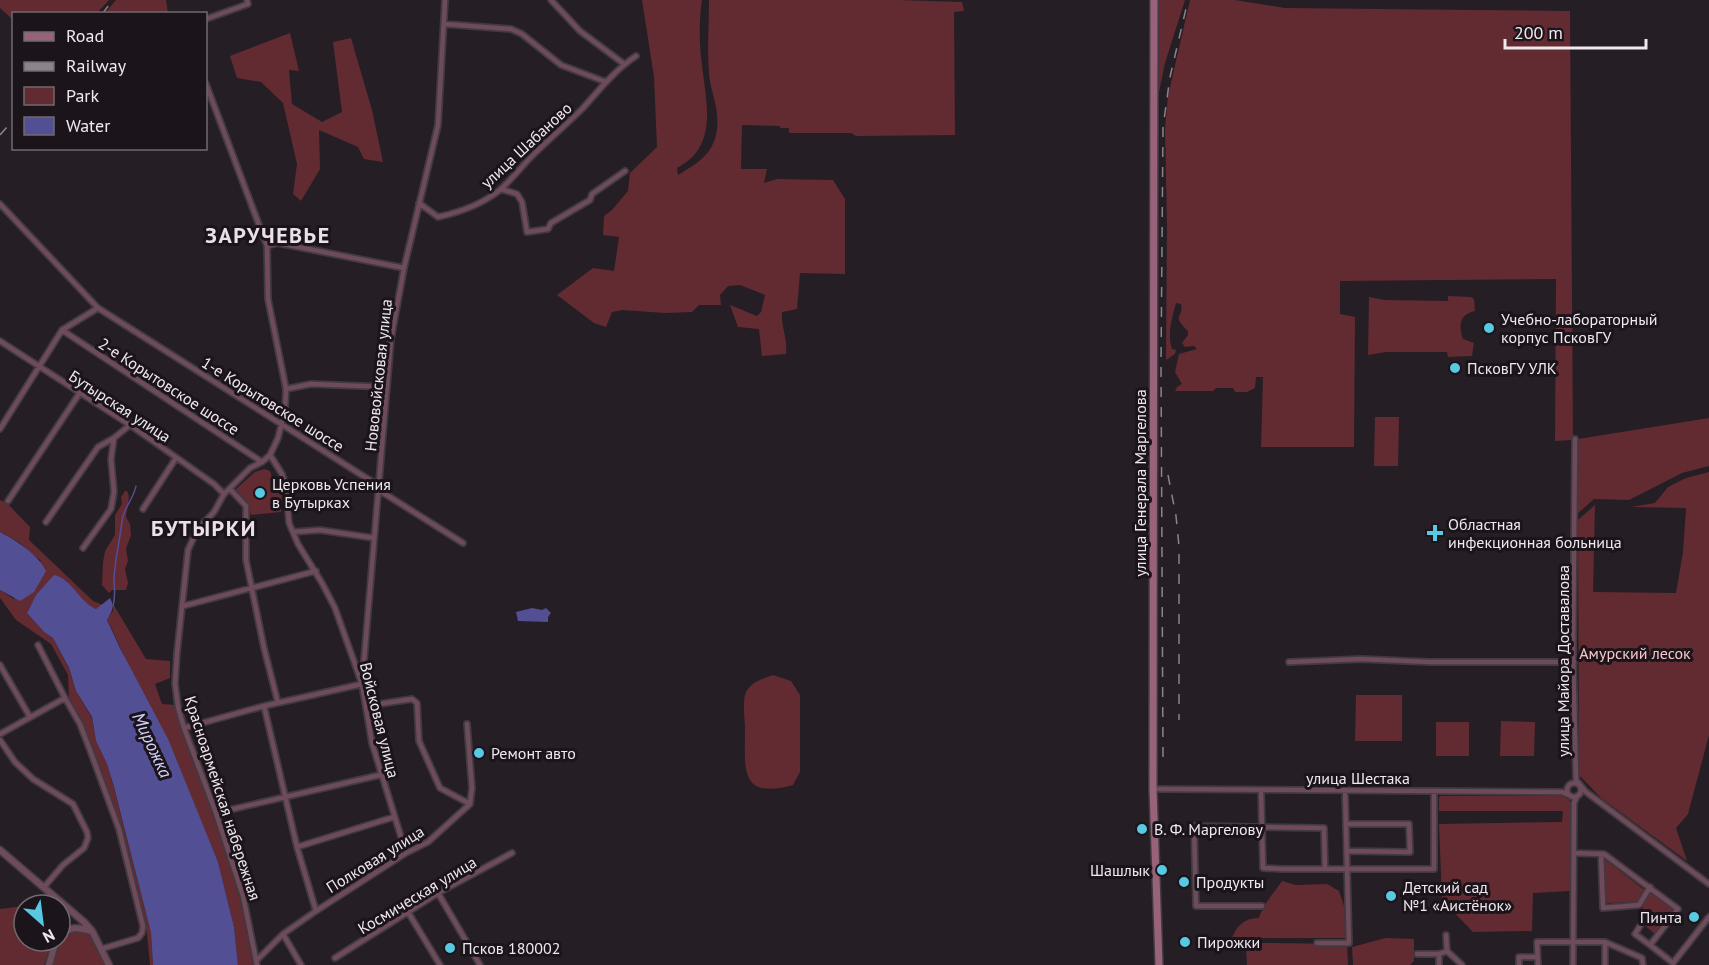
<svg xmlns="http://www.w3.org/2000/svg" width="1709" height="965" viewBox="0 0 1709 965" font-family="'PT Sans',sans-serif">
  <rect width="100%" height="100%" fill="#251e25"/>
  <path fill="#622b31" d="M 0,0 L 109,0 L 97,13 L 14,14 L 13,20 L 0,8 Z
    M 116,0 L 166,0 L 168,13 L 105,13 Z
    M 642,0 L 702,0 C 699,18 699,46 702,65 C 706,103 719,146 677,168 L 678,175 C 704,160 720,148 717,114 C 716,101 710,87 709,74 C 707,50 709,24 709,0 L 899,0 L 962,2 L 964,11 L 954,12 L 955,135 L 856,136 L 851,133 L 789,133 L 789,128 L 780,128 L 780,126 L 742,125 L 741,169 L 767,169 L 764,183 L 777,179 L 833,180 L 845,199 L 845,274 L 800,273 L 797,309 L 782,312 C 781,327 788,340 786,354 L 762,356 L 759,329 L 738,327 L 730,305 L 757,316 L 761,312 L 765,295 L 740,285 L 728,286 L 720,295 L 721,305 L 699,305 L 692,312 L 665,313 L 622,310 L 612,312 L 606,327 L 594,323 L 557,295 L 593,268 L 614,271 L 619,237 L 603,235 L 604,216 L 612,210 L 628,191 L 630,173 L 657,147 L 654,77 Z
    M 1159,0 L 1185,0 L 1165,63 L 1158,97 Z
    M 1190,0 L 1235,0 L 1285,8 L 1570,11 L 1573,440 L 1555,441 L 1556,279 L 1340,281 L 1340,314 L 1355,317 L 1354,447 L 1261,447 L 1263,377 L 1256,377 L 1255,388 L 1247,392 L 1235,392 L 1233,388 L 1216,388 L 1213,391 L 1175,391 L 1177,387 L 1182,384 L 1175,372 L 1179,354 L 1197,349 L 1194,346 L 1185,347 L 1182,343 L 1188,335 L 1188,331 C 1170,313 1184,320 1181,304 L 1176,303 C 1172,318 1167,334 1172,349 L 1176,350 L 1175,354 L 1166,360 L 1167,225 L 1165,128 L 1168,96 Z
    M 290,33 L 299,71 L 289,70 L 292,104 L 322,122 L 342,112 L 333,42 L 351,38 L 372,110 L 383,162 L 364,159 L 358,147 L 319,130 L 320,169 L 301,201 L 293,194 L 297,164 L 283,103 L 261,82 L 237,78 L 230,56 Z
    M 1448,296 L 1471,297 L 1474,299 L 1475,311 C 1460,314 1458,325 1463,339 L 1474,343 L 1472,356 L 1448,357 L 1447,352 L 1386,352 L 1368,355 L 1369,297 L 1385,300 L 1448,301 Z
    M 1375,417 L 1399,417 L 1398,466 L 1374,466 Z
    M 1709,418 L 1709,466 L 1682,473 L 1629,500 L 1594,499 L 1577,514 L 1578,439 Z
    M 264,469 L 270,471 L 272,477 C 284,486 282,497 281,512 L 251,515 L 249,506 L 236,489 L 255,472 Z
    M 1709,472 L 1709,735 L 1688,814 L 1676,828 L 1687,861 L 1601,798 L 1579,775 L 1578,520 L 1595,505 L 1593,592 L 1676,593 L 1683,552 L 1686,508 L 1631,507 L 1655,503 L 1668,487 L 1686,478 Z
    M 125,491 L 127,491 L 129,496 L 126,517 L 130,524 L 131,535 L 126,549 L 128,561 L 125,569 L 128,583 L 126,590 L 112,590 L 109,593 L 102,585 L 103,562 L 105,551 L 115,535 L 115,515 L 122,504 L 121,497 Z
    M 0,500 L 7,503 L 30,527 L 29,540 L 93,601 L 103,605 L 96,609 L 86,604 L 66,580 L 36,595 L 27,613 L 44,632 L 53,638 L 69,669 L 76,691 L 92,718 L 96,741 L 107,764 L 114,788 L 151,933 L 153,965 L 150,965 L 147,933 L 132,868 L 113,806 L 83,722 L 69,698 L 68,675 L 51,644 L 16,620 L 0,598 L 0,590 L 14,599 L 41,561 L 20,543 L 0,532 Z
    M 113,604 L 146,659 L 170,661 L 170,678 L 155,684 L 162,704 L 175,705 L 229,863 L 240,899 L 253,965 L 238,965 L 234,927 L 218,862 L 193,804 L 107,619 L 113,611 Z
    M 773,675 L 791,681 L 800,695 L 800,772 L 793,785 C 739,800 745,769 745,729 C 745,719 742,701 746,692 C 752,681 762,679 773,675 Z
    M 1356,695 L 1402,695 L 1402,741 L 1355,741 Z
    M 1501,721 L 1535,722 L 1534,756 L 1500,756 Z
    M 1436,722 L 1469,722 L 1469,756 L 1436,756 Z
    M 1441,796 L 1562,796 L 1568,799 L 1571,803 L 1570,891 L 1533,893 L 1532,931 L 1473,932 L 1442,900 L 1439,824 L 1562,822 L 1563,811 L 1439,811 L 1439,797 Z
    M 1603,858 L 1647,892 L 1640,902 L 1606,903 Z
    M 1282,881 L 1296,885 L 1327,884 L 1339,891 L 1344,906 L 1346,938 L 1232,938 C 1236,926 1246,917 1259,918 C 1263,904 1274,893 1282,881 Z
    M 1651,890 L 1677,909 L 1656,935 L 1641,922 L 1643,903 Z
    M 24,906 L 24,941 L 52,941 L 44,965 L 0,965 L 0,909 Z
    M 76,930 L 85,931 L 89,934 L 105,965 L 51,965 C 57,948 57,937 76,930 Z
    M 1386,938 L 1414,939 L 1414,961 L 1410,965 L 1353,965 L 1352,947 Z
    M 1262,943 L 1347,944 L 1348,965 L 1247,965 L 1246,946 Z"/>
  <path fill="#534f95" d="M 0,532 C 18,542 37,553 46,571 L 34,592 L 20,601 L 0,590 Z
    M 54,575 C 73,579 78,601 96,609 L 110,598 C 115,607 112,611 107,620 L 120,648 L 168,739 L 218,862 L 234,927 L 238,965 L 153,965 L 151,933 L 114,787 L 107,764 L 96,741 L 92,717 L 76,691 L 69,668 L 53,638 L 44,632 L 27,613 L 36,595 Z
    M 532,608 L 542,610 L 546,608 L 551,613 L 548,617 L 548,622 L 518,621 L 516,612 Z"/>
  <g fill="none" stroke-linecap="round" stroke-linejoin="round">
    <path stroke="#534f95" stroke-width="1.5" d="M 113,606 C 116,595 114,588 114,578 C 115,559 120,540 122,521 C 123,509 134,498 136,486"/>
    <defs>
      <path id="minor" d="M 551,0 L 580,31 L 624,64
        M 206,19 L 248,4 L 247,0
        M 444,24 L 511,29 L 522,34 L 561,65 L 606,82
        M 206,84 L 267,246 L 268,299 L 286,389 L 285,410 L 278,438 L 270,455 L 262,462 L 250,468 L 224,494 L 214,512 L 197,530 L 188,550 L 177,653 L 175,683 L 178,707 L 184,728 L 216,813 L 243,896 L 257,965
        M 501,189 L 517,194 L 522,202 L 527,232 L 548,229 L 551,223 L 590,200 L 592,194 L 625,171
        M 419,203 L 438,217 C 461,212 483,204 501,189 C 512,179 522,166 533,155 C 549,139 567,124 583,108 C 600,89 615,70 636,56
        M 0,204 L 98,308 L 379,486 L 382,492 L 463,543
        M 267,246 L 278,243 L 404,268
        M 62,330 L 262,462
        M 0,341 L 130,425 L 214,484 L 224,494
        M 286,389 L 311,384 L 387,387
        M 0,429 L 62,330 L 98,308
        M 1575,439 L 1573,653 L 1576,780 L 1586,792 L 1709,884
        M 270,455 L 282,474 L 286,487 L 289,523 L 298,544 L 322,583 L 335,608 L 362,684 L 372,743 L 406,853
        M 230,489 L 246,506 L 246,560 L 264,648 L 278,703
        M 8,501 L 79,394
        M 143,509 L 176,458
        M 46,522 L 98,447 L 114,438 L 130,425
        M 293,532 L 320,530 L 374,538
        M 83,548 L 111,509 L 114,492 L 111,459 L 114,438
        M 183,606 L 316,571
        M 38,645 L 65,698 L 80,724 L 90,750 L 119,829 L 143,926 L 142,933 L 138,938 L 101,949
        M 1289,662 L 1361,659 L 1430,662 L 1574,662
        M 0,665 L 30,717
        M 362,684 L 391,339 L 404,268 L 438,125 L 445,0
        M 264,706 L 297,847 L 316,911
        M 366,706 L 412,699 L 417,703 L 419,741 L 440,788 L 470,804
        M 184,728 L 264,706 L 362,684
        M 0,734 L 65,698
        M 0,740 L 15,762 L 33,779 L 73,804 L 87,832 L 88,838 L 84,848 L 63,865 L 44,887
        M1567 790a7 7 0 1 1 14 0a7 7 0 1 1-14 0Z
        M 1153,789 L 1562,792 L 1569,795
        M 1261,790 L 1263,868 L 1282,869 L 1434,869 L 1434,791
        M 216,813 L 380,775
        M 1346,824 L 1409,824 L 1410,852 L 1347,851
        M 297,847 L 394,817
        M 1574,853 L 1604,854 L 1678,909 L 1650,945 L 1673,963 L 1709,917
        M 1601,854 L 1603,908 L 1639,905 L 1650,887
        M 438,893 L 480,965
        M 1262,906 L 1196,906 L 1194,826 L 1324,828 L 1325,869
        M 408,912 L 440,965
        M 1640,926 L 1635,934 L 1650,945
        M 283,934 L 301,965
        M 1446,935 L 1447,951
        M 1605,942 L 1642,958 L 1643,965
        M 1317,943 L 1349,943 L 1345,790
        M 1417,954 L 1439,954 L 1447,951 L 1462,965
        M 335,958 L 438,893 L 512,853
        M 257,960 L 283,934 L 316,911 L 406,853 L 428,842 L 470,804 L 472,788 L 467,724
        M 1439,965 L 1439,954
        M 1519,965 L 1519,957 L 1536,957
        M 1538,965 L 1537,942 L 1605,942 L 1605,965
        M 1573,965 L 1574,803 L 1577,796"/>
      <path id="tertiary" d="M 0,850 L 84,922 L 92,931 L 109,965
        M 51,894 L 55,905
        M 60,936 C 70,926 79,927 91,931
        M 49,965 L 56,941"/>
      <path id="secondary" d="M 1154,0 L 1153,789 L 1159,965"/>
    </defs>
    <use href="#minor" stroke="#413a41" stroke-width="8"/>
    <use href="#tertiary" stroke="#413a41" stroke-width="9"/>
    <use href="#secondary" stroke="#413a41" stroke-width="10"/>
    <use href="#minor" stroke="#6d4b5a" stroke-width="4.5"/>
    <use href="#tertiary" stroke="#6d4b5a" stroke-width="6"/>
    <use href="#secondary" stroke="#98627a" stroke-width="7"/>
    <path stroke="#8b848a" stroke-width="1.5" stroke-dasharray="10 10" stroke-linecap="butt" d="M 102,14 L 113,0
      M 0,135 L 14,119
      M 1168,475 L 1176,516 L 1179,546 L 1179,720
      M 1163,757 L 1161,364 L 1163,127 L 1170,77 L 1188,0"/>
  </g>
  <g fill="#57c9e2" stroke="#1c141b" stroke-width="2">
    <circle cx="1489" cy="328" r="6"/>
    <circle cx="1455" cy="368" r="6"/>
    <circle cx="260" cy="493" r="6"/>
    <path d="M1432 524h6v6h6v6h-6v6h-6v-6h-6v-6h6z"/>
    <circle cx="479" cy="753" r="6"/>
    <circle cx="1142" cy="829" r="6"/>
    <circle cx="1162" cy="870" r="6"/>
    <circle cx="1184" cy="882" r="6"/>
    <circle cx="1391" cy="896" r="6"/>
    <circle cx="1694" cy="917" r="6"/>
    <circle cx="1185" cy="942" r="6"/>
    <circle cx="450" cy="948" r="6"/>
  </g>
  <g text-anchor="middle" stroke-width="6" stroke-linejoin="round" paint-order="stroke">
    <g font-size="16" fill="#efe9ee" stroke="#1c141b">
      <text transform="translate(526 145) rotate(-43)" y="6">улица Шабаново</text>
      <text transform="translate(378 375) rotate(-84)" y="6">Нововойсковая улица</text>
      <text transform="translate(169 386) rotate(33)" y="6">2-е Корытовское шоссе</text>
      <text transform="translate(273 404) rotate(32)" y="6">1-е Корытовское шоссе</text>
      <text transform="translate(120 406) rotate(33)" y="6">Бутырская улица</text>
      <text transform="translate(1140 483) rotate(-90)" y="6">улица Генерала Маргелова</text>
      <text transform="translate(1563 661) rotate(-90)" y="6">улица Майора Доставалова</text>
      <text transform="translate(380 720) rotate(76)" y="6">Войсковая улица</text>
      <text x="1358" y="784">улица Шестака</text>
      <text transform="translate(223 798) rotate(72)" y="6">Красноармейская набережная</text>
      <text transform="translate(375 859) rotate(-32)" y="6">Полковая улица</text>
      <text transform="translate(417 895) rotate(-31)" y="6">Космическая улица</text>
    </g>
    <g font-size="16" fill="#efe9ee" stroke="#1c141b" text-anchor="start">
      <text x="1501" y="325">Учебно-лабораторный<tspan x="1501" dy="18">корпус ПсковГУ</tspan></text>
      <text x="1467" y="374">ПсковГУ УЛК</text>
      <text x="272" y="490">Церковь Успения<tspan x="272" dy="18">в Бутырках</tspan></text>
      <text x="1448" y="530">Областная<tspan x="1448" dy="18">инфекционная больница</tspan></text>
      <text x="491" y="759">Ремонт авто</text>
      <text x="1154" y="835">В. Ф. Маргелову</text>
      <text x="1150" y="876" text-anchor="end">Шашлык</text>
      <text x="1196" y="888">Продукты</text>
      <text x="1403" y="893">Детский сад<tspan x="1403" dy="18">№1 «Аистёнок»</tspan></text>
      <text x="1682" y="923" text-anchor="end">Пинта</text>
      <text x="1197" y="948">Пирожки</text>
      <text x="462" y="954">Псков 180002</text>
    </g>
    <g font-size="16" fill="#f8c7ca" stroke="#1c141b">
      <text x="1635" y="659">Амурский лесок</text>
    </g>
    <g font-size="18" font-style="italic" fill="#d3d4fd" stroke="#1c141b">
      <text transform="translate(152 745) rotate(65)" y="6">Мирожка</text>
    </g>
    <g font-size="22" font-weight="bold" letter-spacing="1.5" fill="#ebe0ea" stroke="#1c141b">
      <text x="268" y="243">ЗАРУЧЕВЬЕ</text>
      <text x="204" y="536">БУТЫРКИ</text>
    </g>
  </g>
  <rect x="12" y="12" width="195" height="138" fill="#1c141b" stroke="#70696f" stroke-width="1.5"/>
  <rect x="24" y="32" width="30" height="9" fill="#98627a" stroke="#70696f" stroke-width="1.5"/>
  <text x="66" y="42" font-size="18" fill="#efe9ee">Road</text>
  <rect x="24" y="62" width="30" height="9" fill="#8b848a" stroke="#70696f" stroke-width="1.5"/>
  <text x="66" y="72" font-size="18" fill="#efe9ee">Railway</text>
  <rect x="24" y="87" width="30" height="18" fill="#622b31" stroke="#70696f" stroke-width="1.5"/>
  <text x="66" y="102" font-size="18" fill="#efe9ee">Park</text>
  <rect x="24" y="117" width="30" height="18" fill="#534f95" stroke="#70696f" stroke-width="1.5"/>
  <text x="66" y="132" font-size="18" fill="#efe9ee">Water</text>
  <g transform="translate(42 923) rotate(152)"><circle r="28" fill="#1c141b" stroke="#70696f" stroke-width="1.5"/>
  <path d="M0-4.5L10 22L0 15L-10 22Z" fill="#57c9e2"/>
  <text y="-9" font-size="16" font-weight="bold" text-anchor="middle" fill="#efe9ee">N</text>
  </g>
  <path d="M1505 39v9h141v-9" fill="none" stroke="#efe9ee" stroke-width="3"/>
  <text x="1514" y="39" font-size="18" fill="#efe9ee" stroke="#1c141b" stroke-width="4.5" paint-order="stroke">200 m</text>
</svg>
